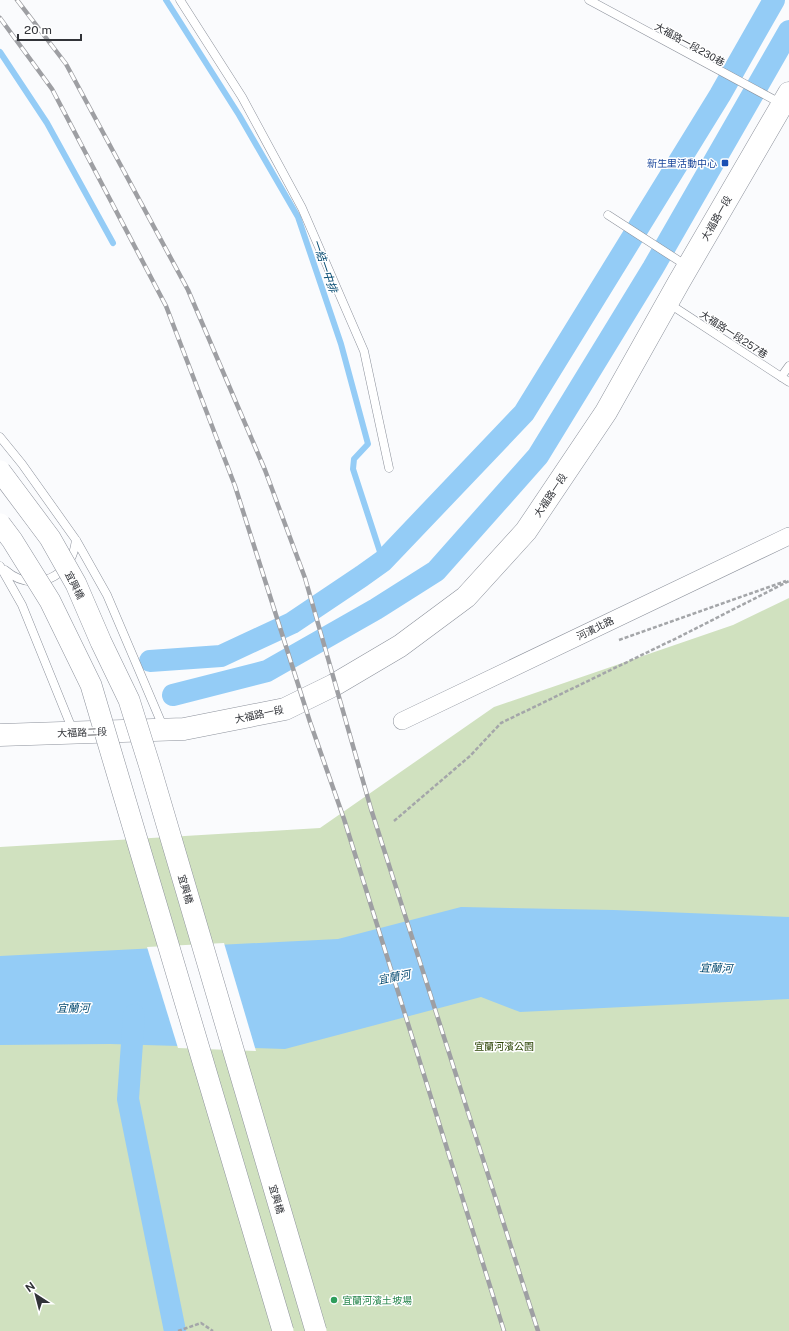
<svg xmlns="http://www.w3.org/2000/svg" width="789" height="1331" viewBox="0 0 789 1331" font-family="'Public Sans','Noto Sans TC',sans-serif">
  <rect width="100%" height="100%" fill="#fafbfd"/>
  <path fill="#d0e1bf" d="M 789,598 L 789,1331 L 0,1331 L 0,847 L 320,828 L 494,707 L 733,625 Z"/>
  <path fill="#94ccf6" d="M 461,907 L 614,910 L 789,917 L 789,999 L 520,1012 L 481,997 L 285,1049 L 110,1044 L 0,1045 L 0,956 L 338,939 Z"/>
  <path fill="#fafbfd" d="M 224,943 L 256,1051 L 178,1048 L 147,947 Z"/>
  <g fill="none" stroke-linecap="round" stroke-linejoin="round">
    <path stroke="#94ccf6" stroke-width="6" d="M 166,0 L 239,115 L 298,217 L 341,344 L 368,444 L 354,459 L 353,469 L 383,561
      M 0,52 L 47,123 L 113,243"/>
    <path stroke="#94ccf6" stroke-width="22" d="M 150,661 L 221,656 L 292,623 L 362,576 L 383,561 L 524,413 L 720,95 L 774,0
      M 173,695 L 267,671 L 376,609 L 436,571 L 538,456 L 653,268 L 789,31
      M 134,1015 L 128,1099 L 175,1331"/>
    <defs>
      <path id="service" d="M 180,0 L 242,97 L 302,208 L 364,351 L 389,468
        M 589,0 L 782,104
        M 608,215 L 687,266
        M 668,303 L 789,382
        M 781,377 L 789,366
        M 0,437 L 22,464 L 76,540 L 107,595 L 164,729
        M 0,566 L 22,605 L 73,731
        M 5,570 C 27,589 57,584 71,558 C 74,553 75,546 76,540"/>
      <path id="minor" d="M 402,721 L 789,536"/>
      <path id="secondary" d="M 0,735 L 184,729 L 285,709 L 334,685 L 400,646 L 466,597 L 526,531 L 606,412 L 679,282 L 789,93"/>
    </defs>
    <use href="#service" stroke="#8d929c" stroke-width="9"/>
    <use href="#minor" stroke="#8d929c" stroke-width="18"/>
    <use href="#secondary" stroke="#8d929c" stroke-width="23"/>
    <path stroke="#a4a6a9" stroke-width="2.5" stroke-dasharray="4 2" stroke-linecap="butt" d="M 619,640 L 786,581
      M 394,821 L 470,756 L 501,723 L 681,636 L 789,581
      M 178,1331 L 201,1323 L 213,1331"/>
    <use href="#service" stroke="#fff" stroke-width="8"/>
    <use href="#minor" stroke="#fff" stroke-width="17"/>
    <use href="#secondary" stroke="#fff" stroke-width="22"/>
    <defs>
      <path id="rail" d="M 17,0 L 66,64 L 188,290 L 265,470 L 305,578 L 371,809 L 538,1331
        M 0,18 L 52,89 L 166,306 L 235,486 L 310,722 L 344,819 L 504,1331"/>
    </defs>
    <use href="#rail" stroke="#9e9fa3" stroke-width="4.5"/>
    <use href="#rail" stroke="#fff" stroke-width="3" stroke-dasharray="9" stroke-linecap="butt"/>
    <defs>
      <path id="tertiary-bridge" d="M 0,471 L 50,538 L 76,584 L 101,642 L 129,700 L 150,767 L 316,1331
        M 0,524 L 12,540 L 50,601 L 91,685 L 283,1331"/>
    </defs>
    <use href="#tertiary-bridge" stroke="#8d929c" stroke-width="22" stroke-linecap="butt"/>
    <use href="#tertiary-bridge" stroke="#fff" stroke-width="21"/>
  </g>
  <rect fill="#1a4fb4" stroke="#fff" stroke-width="1.5" x="721" y="159" width="8" height="8" rx="2"/>
  <circle fill="#2e9e5b" stroke="#fff" stroke-width="1.5" cx="334" cy="1300" r="4"/>
  <g text-anchor="middle" stroke-width="3" stroke-linejoin="round" paint-order="stroke">
    <g font-size="10" fill="#313338" stroke="#fff">
      <text transform="translate(690 44) rotate(29)" y="4">大福路一段230巷</text>
      <text transform="translate(716 218) rotate(-60)" y="4">大福路一段</text>
      <text transform="translate(734 334) rotate(33)" y="4">大福路一段257巷</text>
      <text transform="translate(550 495) rotate(-56)" y="4">大福路一段</text>
      <text transform="translate(75 585) rotate(63)" y="4">宜興橋</text>
      <text transform="translate(595 628) rotate(-26)" y="4">河濱北路</text>
      <text transform="translate(259 714) rotate(-12)" y="4">大福路一段</text>
      <text transform="translate(82 732) rotate(-2)" y="4">大福路二段</text>
      <text transform="translate(186 889) rotate(74)" y="4">宜興橋</text>
      <text transform="translate(277 1199) rotate(74)" y="4">宜興橋</text>
    </g>
    <g font-size="10" fill="#164399" stroke="#fff" text-anchor="end">
      <text x="717" y="167">新生里活動中心</text>
    </g>
    <g font-size="10" fill="#2b4405" stroke="#fff">
      <text x="504" y="1050">宜蘭河濱公園</text>
    </g>
    <g font-size="10" fill="#27864d" stroke="#fff" text-anchor="start">
      <text x="342" y="1304">宜蘭河濱土坡場</text>
    </g>
    <g font-size="11" font-style="italic" fill="#034970" stroke="#fff">
      <text transform="translate(325 266) rotate(71)" y="4">一結一中排</text>
      <text transform="translate(716 968) rotate(2)" y="4">宜蘭河</text>
      <text transform="translate(394 977) rotate(-11)" y="4">宜蘭河</text>
      <text x="73" y="1012">宜蘭河</text>
    </g>
  </g>
  <g transform="translate(36 1295) rotate(324)" stroke="#ffffff" stroke-width="3" paint-order="stroke">
  <path d="M0-3L7 15L0 10L-7 15Z" fill="#313338"/>
  <text y="-6" font-size="11" font-weight="bold" text-anchor="middle" fill="#313338">N</text>
  </g>
  <path d="M18 34v6h63v-6" fill="none" stroke="#313338" stroke-width="2"/>
  <text x="24" y="34" font-size="12" fill="#313338" stroke="#ffffff" stroke-width="3" paint-order="stroke">20 m</text>
</svg>
